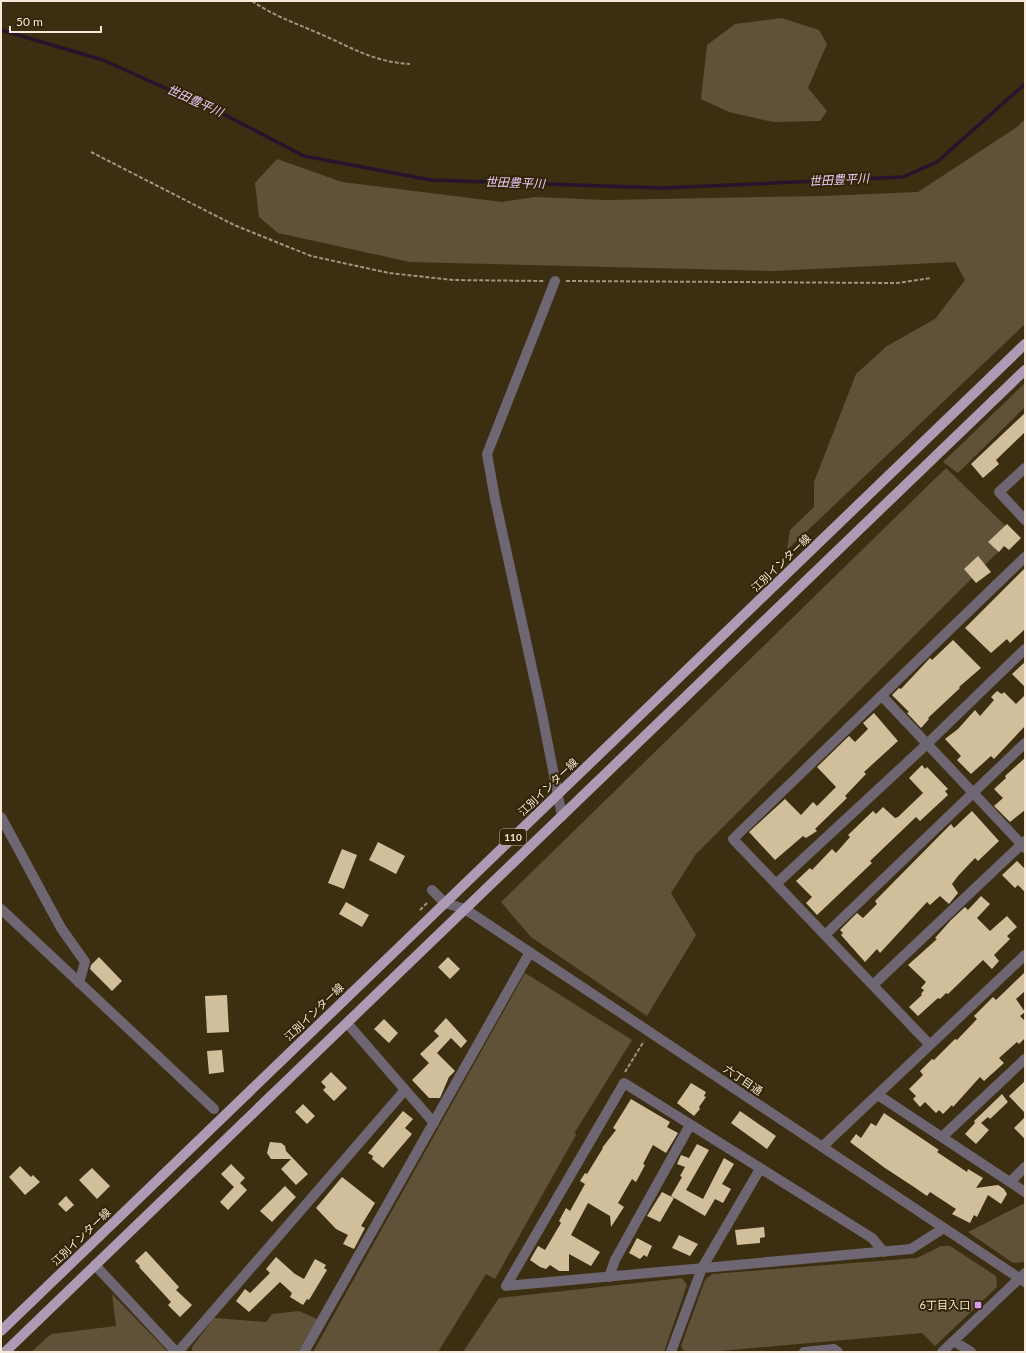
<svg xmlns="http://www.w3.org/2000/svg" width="1026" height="1353" viewBox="0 0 1026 1353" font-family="Lato,'Noto Sans JP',sans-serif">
  <rect width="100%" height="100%" fill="#3c2e11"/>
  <path fill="#5f5239" d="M 782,18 L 819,30 L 827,44 L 808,88 L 827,111 L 820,121 L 773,122 L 729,112 L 701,99 L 707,45 L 735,24 Z
    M 1025,119 L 1025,324 L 787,550 L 790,530 L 814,507 L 814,482 L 856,374 L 887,346 L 935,319 L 965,280 L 955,262 L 774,271 L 410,262 L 278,233 L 259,217 L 255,183 L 277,159 L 342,182 L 502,202 L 535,197 L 606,200 L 823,196 L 918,192 L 1017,127 Z
    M 1025,383 L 1025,407 L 958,473 L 943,462 Z
    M 946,468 L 1015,535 L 696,854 L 671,893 L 696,935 L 647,1016 L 531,937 L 501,902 Z
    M 525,973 L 632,1040 L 575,1132 L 576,1135 L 495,1279 L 486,1274 L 438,1352 L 313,1352 Z
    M 1025,1203 L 1025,1262 L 1013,1263 L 968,1232 Z
    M 941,1246 L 950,1246 L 996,1276 L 997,1287 L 935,1346 L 922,1333 L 709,1352 L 685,1352 L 681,1346 L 705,1280 L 712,1274 L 917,1258 Z
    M 682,1278 L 687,1285 L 664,1352 L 463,1352 L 499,1298 Z
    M 112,1294 L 168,1352 L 31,1352 L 51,1334 L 116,1326 Z
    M 299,1311 L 317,1319 L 298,1352 L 192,1352 L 192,1347 L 214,1318 L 266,1322 L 272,1314 Z"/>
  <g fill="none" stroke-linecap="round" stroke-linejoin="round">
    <path stroke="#25142c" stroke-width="3.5" d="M 1,30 L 103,60 L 225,115 L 304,156 L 431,180 L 664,188 L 903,177 L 937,162 L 1025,84"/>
  </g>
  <path fill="#d1bf9c" d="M 1025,413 L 1025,432 L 996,460 L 999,464 L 983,478 L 971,464 Z
    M 1007,524 L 1021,538 L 1009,550 L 1004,546 L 999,552 L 988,542 Z
    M 978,556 L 991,572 L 976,583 L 964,569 Z
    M 1025,568 L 1025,629 L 1010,643 L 1007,639 L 991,653 L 965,628 Z
    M 953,640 L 981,668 L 959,687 L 960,688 L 928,718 L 929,719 L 921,728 L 907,713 L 909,712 L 892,695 L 899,688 L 901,689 L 930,658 L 932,660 Z
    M 1025,662 L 1025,687 L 1012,674 Z
    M 997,691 L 1002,694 L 1004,692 L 1016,704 L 1025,695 L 1025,726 L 994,759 L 991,756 L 971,774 L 957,760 L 961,756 L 945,739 L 958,729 L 975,710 L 980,716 L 994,700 L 991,697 Z
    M 874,713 L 898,741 L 864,772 L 866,774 L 845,796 L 847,798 L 815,829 L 817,831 L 806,838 L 803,836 L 775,860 L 749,832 L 785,799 L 801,815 L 813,802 L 817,806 L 836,787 L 817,767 L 849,736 L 855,742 L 868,729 L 863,723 Z
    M 1025,758 L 1025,810 L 1010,822 L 994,806 L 1003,798 L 994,789 L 1006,778 L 1005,776 Z
    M 922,765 L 925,769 L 927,767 L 948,789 L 945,791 L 948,795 L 920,821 L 916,817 L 870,861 L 872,863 L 817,915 L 806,903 L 812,897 L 796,881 L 810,868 L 812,870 L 832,849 L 836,853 L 850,837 L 848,835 L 873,811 L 876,814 L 883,807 L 895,818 L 898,817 L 923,793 L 909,778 Z
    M 972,811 L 999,841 L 978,861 L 975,858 L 958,876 L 952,884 L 958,893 L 949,904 L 940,896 L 930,905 L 927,902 L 880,953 L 877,949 L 865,962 L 841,935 L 843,933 L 840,930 L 857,913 L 863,918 L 877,904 L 875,901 L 941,834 L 951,824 L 954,828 Z
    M 378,842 L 405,856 L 396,874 L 369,860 Z
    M 342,849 L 357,855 L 344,889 L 328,883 Z
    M 1017,861 L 1025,869 L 1025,892 L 1018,885 L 1015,888 L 1002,875 Z
    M 981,896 L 990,904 L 977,918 L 990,931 L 1007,916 L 1017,927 L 1007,936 L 1010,939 L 994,955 L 999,961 L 992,969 L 983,960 L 948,994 L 946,993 L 940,999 L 938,998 L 918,1016 L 909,1007 L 922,995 L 921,994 L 924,990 L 921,988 L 926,982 L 908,965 L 937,939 L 935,938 L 951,920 L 965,907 L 968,910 Z
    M 346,902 L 369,915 L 362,927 L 339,914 Z
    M 99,957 L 122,981 L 112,991 L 90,969 L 91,965 Z
    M 448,957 L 460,969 L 450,979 L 438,967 Z
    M 1025,972 L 1025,991 L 1016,999 L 1025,1012 L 1020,1016 L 1025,1021 L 1025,1038 L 1019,1044 L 1017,1042 L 999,1058 L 1004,1063 L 984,1081 L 980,1077 L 953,1107 L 952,1105 L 943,1114 L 939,1110 L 936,1113 L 925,1102 L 920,1107 L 913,1099 L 916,1096 L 909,1089 L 923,1075 L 920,1071 L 932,1059 L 934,1060 L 955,1039 L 957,1040 L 977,1019 L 974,1016 L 993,997 L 996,1000 Z
    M 227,995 L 229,1032 L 207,1033 L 205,996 Z
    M 446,1018 L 467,1041 L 461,1048 L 451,1038 L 437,1053 L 455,1071 L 449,1077 L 440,1098 L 429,1098 L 412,1080 L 429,1063 L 420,1054 L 439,1036 L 434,1031 Z
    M 384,1019 L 398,1033 L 389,1043 L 374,1029 Z
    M 222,1050 L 224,1072 L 209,1074 L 207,1051 Z
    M 331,1072 L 347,1088 L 334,1101 L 323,1090 L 326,1087 L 321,1082 Z
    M 1025,1081 L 1025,1113 L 1009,1096 Z
    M 691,1083 L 706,1092 L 704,1096 L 706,1097 L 699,1107 L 700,1109 L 694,1116 L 677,1103 Z
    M 1002,1094 L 1008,1102 L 990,1119 L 988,1117 L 981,1123 L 989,1130 L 976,1144 L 965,1134 L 975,1123 L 974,1121 Z
    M 631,1099 L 670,1122 L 667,1127 L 678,1133 L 666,1153 L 653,1145 L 643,1164 L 645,1165 L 636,1182 L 632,1179 L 618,1203 L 624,1207 L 611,1227 L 610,1216 L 588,1203 L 571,1235 L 600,1252 L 591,1266 L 569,1254 L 569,1271 L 559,1271 L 550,1265 L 546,1269 L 540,1267 L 530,1260 L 538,1246 L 545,1250 L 561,1223 L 559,1221 L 566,1208 L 570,1211 L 585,1184 L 580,1181 L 585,1173 L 587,1174 L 603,1148 L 602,1148 L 616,1130 L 613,1128 Z
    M 303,1104 L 315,1116 L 307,1124 L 295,1112 Z
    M 403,1111 L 413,1119 L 405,1128 L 412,1134 L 383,1168 L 372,1159 L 373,1156 L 368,1153 Z
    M 740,1111 L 776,1136 L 767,1149 L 731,1123 Z
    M 884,1113 L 939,1150 L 937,1152 L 967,1172 L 968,1169 L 983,1178 L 976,1188 L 998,1185 L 1004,1189 L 1007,1194 L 1001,1204 L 988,1195 L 977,1217 L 974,1215 L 970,1223 L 952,1214 L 956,1209 L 930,1192 L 927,1196 L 914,1187 L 885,1168 L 850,1142 L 856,1134 L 861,1138 L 871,1123 L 876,1126 Z
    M 1025,1117 L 1025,1139 L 1014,1128 Z
    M 270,1142 L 281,1143 L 285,1146 L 286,1151 L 308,1174 L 296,1185 L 281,1169 L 291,1159 L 271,1159 L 267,1153 Z
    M 697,1144 L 709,1150 L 686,1190 L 703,1199 L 724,1158 L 734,1164 L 722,1184 L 731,1189 L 723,1203 L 715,1199 L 705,1216 L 671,1196 L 682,1177 L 680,1176 L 685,1167 L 677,1164 L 681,1155 L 689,1158 Z
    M 231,1164 L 245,1178 L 240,1183 L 247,1190 L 228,1210 L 220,1202 L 234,1187 L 221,1174 Z
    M 20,1166 L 31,1177 L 33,1175 L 40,1182 L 25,1195 L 9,1177 Z
    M 92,1168 L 110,1186 L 97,1199 L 79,1180 Z
    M 342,1177 L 375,1203 L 361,1226 L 365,1228 L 354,1249 L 343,1244 L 348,1235 L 336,1229 L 316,1208 Z
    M 285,1186 L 296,1197 L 272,1222 L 260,1211 Z
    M 662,1192 L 674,1198 L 660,1222 L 647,1216 Z
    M 66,1196 L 74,1205 L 66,1212 L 58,1204 Z
    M 764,1227 L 765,1237 L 760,1238 L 760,1243 L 737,1245 L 735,1230 Z
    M 679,1235 L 698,1244 L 690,1256 L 672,1248 Z
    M 637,1238 L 652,1246 L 647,1257 L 644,1255 L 640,1259 L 629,1253 Z
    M 146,1251 L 179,1287 L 176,1290 L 192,1305 L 180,1317 L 168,1305 L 171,1302 L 139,1267 L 140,1266 L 135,1261 Z
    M 276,1257 L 295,1274 L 304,1279 L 315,1259 L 326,1265 L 324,1268 L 327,1270 L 309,1300 L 307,1299 L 303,1305 L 290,1297 L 292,1293 L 280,1282 L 249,1312 L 236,1301 L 245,1289 L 250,1293 L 270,1273 L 266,1269 Z"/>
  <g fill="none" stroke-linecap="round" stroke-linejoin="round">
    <path stroke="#a1957f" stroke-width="2" stroke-dasharray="4 2" stroke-linecap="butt" d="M 252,1 C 272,15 295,23 318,33 C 351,47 373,62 410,64
      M 91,152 L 234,225 L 311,256 L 389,273 L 453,280 L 544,281
      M 566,281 L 897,283 L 931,278
      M 420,910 L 428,902
      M 625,1072 L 644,1041"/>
    <path stroke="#6f6673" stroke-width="10" d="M 555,281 L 487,454 L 495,499 L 542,714 L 562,816
      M 1025,468 L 999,492 L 1025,520
      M 882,696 L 1025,848
      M 1,817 L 61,928 L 85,962 L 79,983
      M 776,884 L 927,744 L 1025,649
      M 432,890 L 445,903 L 465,909 L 1025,1282
      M 1,909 L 214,1109
      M 825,935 L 1025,743
      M 873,985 L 1025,841
      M 347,1023 L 434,1123
      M 930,1045 L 733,839 L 1025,557
      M 878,1095 L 1025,1192
      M 942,1137 L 1025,1059
      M 822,1147 L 1025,955
      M 1010,1182 L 1025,1167
      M 884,1252 L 872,1238 L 624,1083 L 506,1286 L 911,1249 L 944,1228
      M 95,1265 L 176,1352
      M 609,1277 L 615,1260 L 690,1125
      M 954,1341 L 971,1352
      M 178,1352 L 405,1090
      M 304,1352 L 530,952
      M 671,1352 L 702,1268 L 760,1169
      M 804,1352 L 834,1349 L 838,1352
      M 942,1352 L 1025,1273"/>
    <path stroke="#ad9ab4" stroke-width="10" d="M 1,1331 L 1025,344
      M 5,1352 L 1025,370"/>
  </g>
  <rect fill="#db99f5" stroke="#322407" stroke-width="1.5" x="974" y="1301" width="8" height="8" rx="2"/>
  <g text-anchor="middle" stroke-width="4" stroke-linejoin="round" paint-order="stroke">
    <rect fill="#322407" stroke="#baaf9b" stroke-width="1" x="500" y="829" width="26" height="16" rx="3"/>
    <g font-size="10" font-weight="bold" fill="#f4ebda">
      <text x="513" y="841">110</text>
    </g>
    <g font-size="11" fill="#f4ebda" stroke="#322407">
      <text transform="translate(781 563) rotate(-44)" y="4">江別インター線</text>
      <text transform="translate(548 787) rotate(-44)" y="4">江別インター線</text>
      <text transform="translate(314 1012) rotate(-44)" y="4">江別インター線</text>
      <text transform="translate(743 1080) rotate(34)" y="4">六丁目通</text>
      <text transform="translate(81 1237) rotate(-44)" y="4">江別インター線</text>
    </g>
    <g font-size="11" fill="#f4ebda" stroke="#322407" text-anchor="end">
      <text x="970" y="1309">6丁目入口</text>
    </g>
    <g font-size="12" font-style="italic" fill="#f0cbff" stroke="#322407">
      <text transform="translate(195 101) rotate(24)" y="4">世田豊平川</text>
      <text transform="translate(839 180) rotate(-3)" y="4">世田豊平川</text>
      <text transform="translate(515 183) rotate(2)" y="4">世田豊平川</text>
    </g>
  </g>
  <rect width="1026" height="1353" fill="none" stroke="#f4ebda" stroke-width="4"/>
  <path d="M10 26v6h91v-6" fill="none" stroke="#f4ebda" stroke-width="2"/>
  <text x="16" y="26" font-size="12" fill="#f4ebda" stroke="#322407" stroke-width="3" paint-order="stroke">50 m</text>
</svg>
